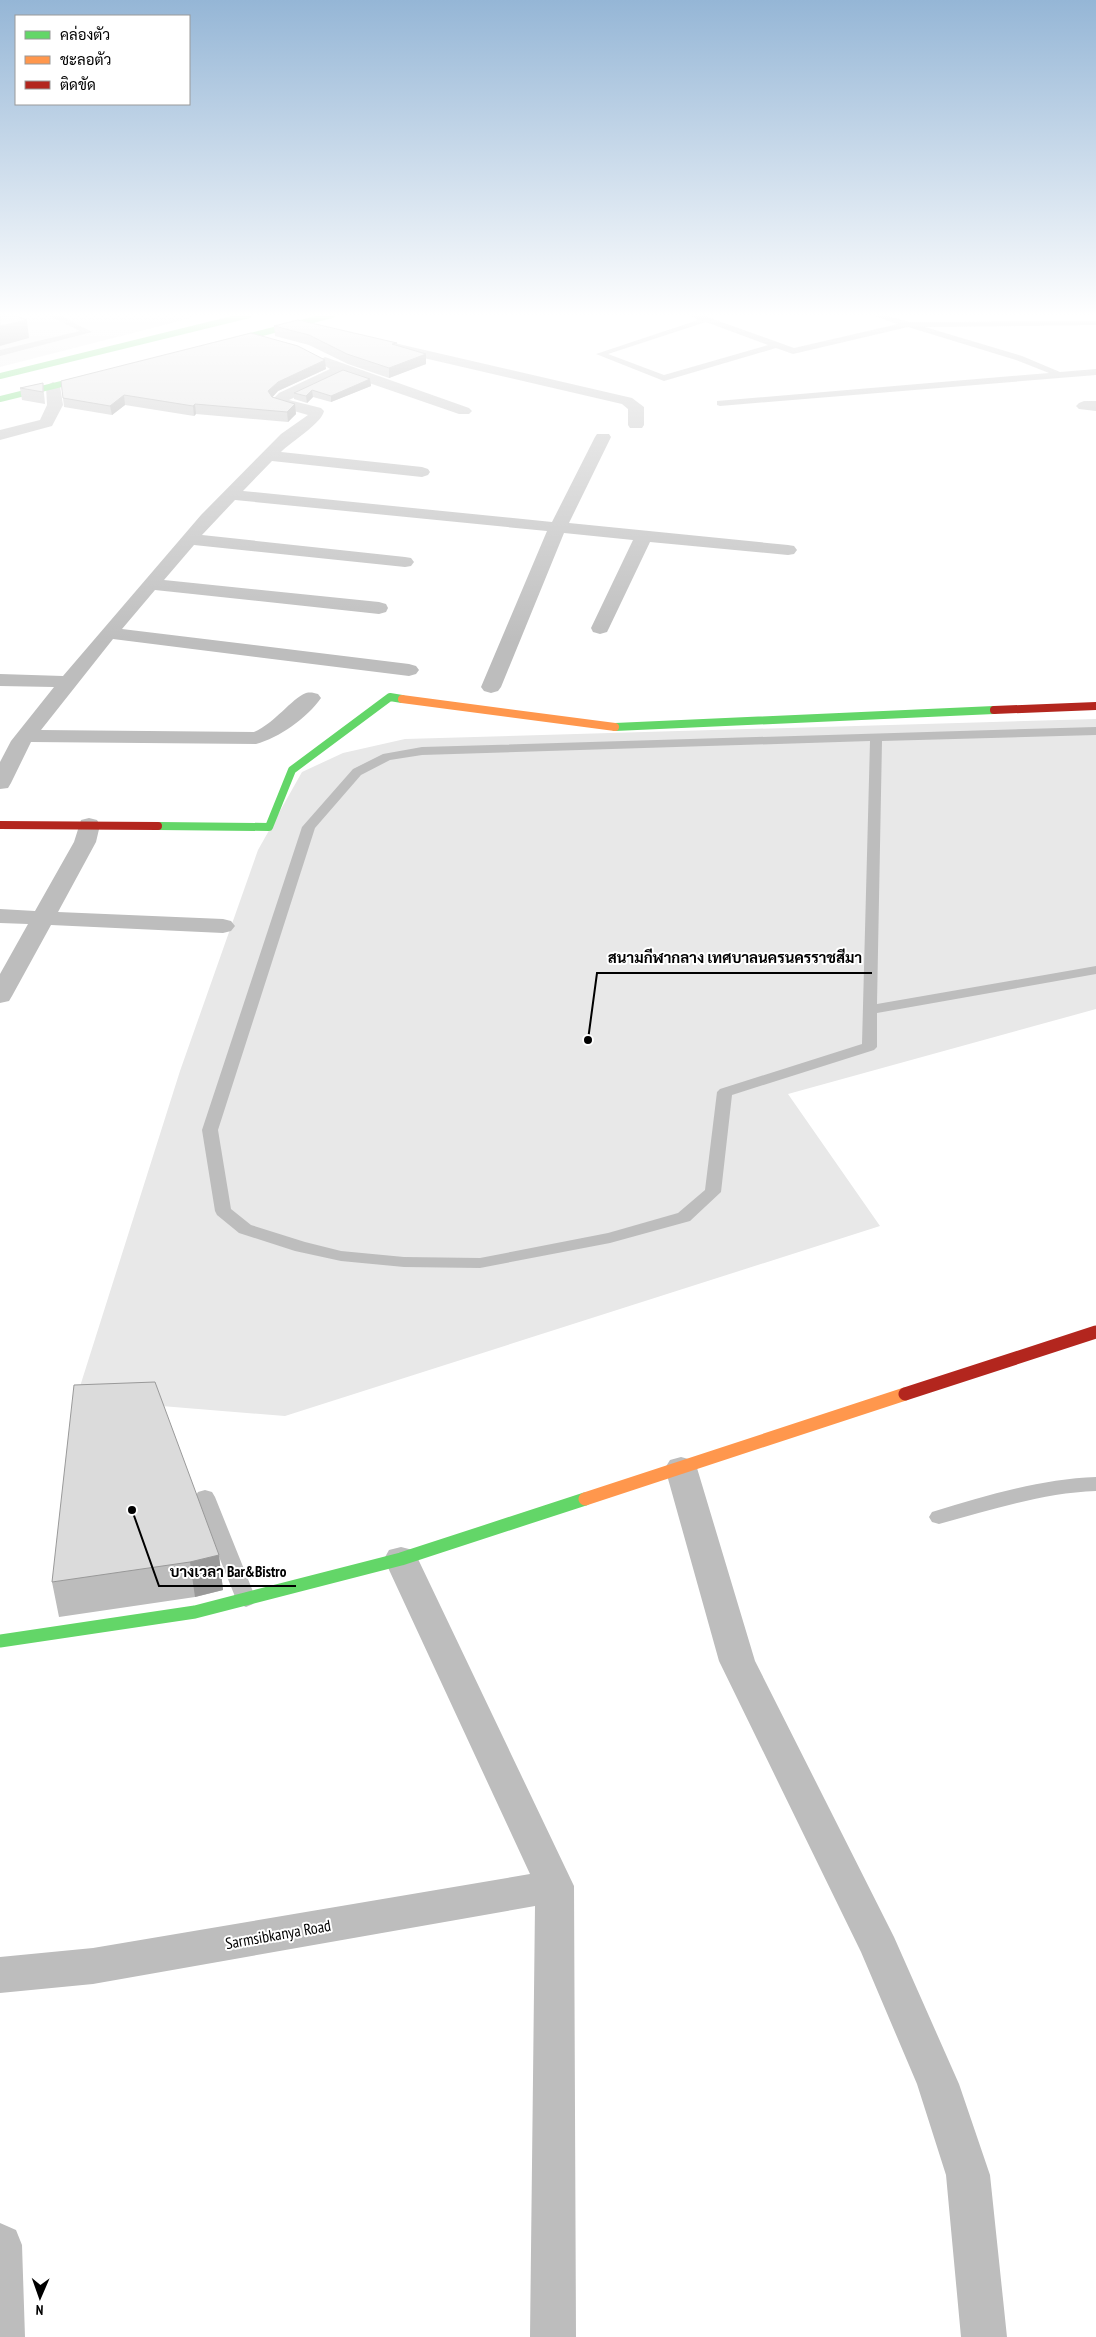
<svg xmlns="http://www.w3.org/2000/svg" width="1096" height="2337" viewBox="0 0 1096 2337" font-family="'PT Sans Narrow',Sarabun,sans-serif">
  <rect width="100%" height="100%" fill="#fff"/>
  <path fill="#e8e8e8" d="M 33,315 L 203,315 L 0,367 L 0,323 Z
    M 1096,719 L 1096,1009 L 788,1094 L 880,1226 L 285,1416 L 76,1399 L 180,1071 L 258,850 L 302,772 L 343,753 L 405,739 Z"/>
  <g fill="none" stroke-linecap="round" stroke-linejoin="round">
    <path fill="#bdbdbd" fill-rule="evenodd" d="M 9,315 L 26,315 L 0,322 L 0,318 Z
      M 47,315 L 59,315 L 92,332 L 0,356 L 0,350 L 80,331 Z
      M 689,315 L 702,315 L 794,348 L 898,324 L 871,315 L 885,315 L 909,322 L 1096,321 L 1096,325 L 925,327 L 1022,356 L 1060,372 L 1096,369 L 1096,375 L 720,406 L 717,405 L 717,401 L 1049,373 L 1016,360 L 908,327 L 793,354 L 776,348 L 664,381 L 596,354 L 698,320 ZM 706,322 L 768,345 L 664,375 L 608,354 Z
      M 1096,727 L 1096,735 L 882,741 L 877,1004 L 1096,966 L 1096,974 L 877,1013 L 877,1047 L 874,1050 L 732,1095 L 721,1192 L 690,1221 L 610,1243 L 480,1268 L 404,1267 L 341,1261 L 295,1251 L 239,1233 L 217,1215 L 215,1211 L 202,1130 L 302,827 L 353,769 L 383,754 L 422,747 ZM 870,741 L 862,1044 L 720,1089 L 717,1092 L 705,1190 L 678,1213 L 608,1233 L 480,1258 L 404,1257 L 341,1251 L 305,1242 L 251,1225 L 231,1209 L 218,1130 L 315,828 L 361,775 L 390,760 L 422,755 Z
      M 1096,1477 L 1096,1491 C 1042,1493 991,1510 939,1524 L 932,1522 L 929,1517 L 932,1512 C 985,1496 1040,1479 1096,1477 Z
      M 205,1490 L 212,1492 L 215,1497 L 256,1599 L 253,1604 L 246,1607 L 239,1604 L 236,1599 L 195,1497 L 198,1492 Z"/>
    <path fill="#bdbdbd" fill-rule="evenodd" d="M 390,342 L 632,398 L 644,407 L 644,425 L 642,428 L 630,428 L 628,425 L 628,409 L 622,404 L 385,349 L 383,346 Z
      M 325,357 L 469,408 L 472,411 L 469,414 L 459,414 L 343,374 L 289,400 L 321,408 L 324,411 C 322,423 291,442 281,452 L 422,467 L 428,469 L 430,472 L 428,475 L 422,477 L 272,461 L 243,491 L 552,522 L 595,437 L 597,434 L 609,434 L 611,437 L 569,523 L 788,545 L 794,546 L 797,550 L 794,554 L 788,555 L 650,542 L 609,628 L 607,632 L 600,634 L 593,632 L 591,628 L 633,540 L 564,533 L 501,687 L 498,691 L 491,693 L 484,691 L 481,687 L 547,531 L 235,500 L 202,535 L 405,557 L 411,558 L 414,562 L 411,566 L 405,567 L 194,545 L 164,580 L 379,602 L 386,604 L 388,608 L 386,612 L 379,614 L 155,590 L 122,629 L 409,664 L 416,666 L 419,670 L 416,674 L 409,676 L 113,639 L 41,730 L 254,732 C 275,723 291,699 306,693 C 311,692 314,693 318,694 L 321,698 C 307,718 279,738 256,744 L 31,742 L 11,783 L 8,788 L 0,789 L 0,762 L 11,741 L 54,687 L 0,686 L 0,674 L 63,676 L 201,515 L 281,434 L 308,415 L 273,405 L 270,402 L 279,393 L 330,369 L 318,361 Z
      M 53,382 L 60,386 L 63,405 L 52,426 L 0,440 L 0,430 L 40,420 L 47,405 L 46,386 Z
      M 1084,401 L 1096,401 L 1096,411 L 1079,409 L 1076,406 L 1079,403 Z
      M 89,818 L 97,820 L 100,825 L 96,842 L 58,912 L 223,919 L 231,921 L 235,926 L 231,931 L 223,933 L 51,925 L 12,996 L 9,1001 L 0,1003 L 0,974 L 28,924 L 0,923 L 0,909 L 35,911 L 74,842 L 81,820 Z
      M 681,1457 L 692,1460 L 697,1468 L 755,1661 L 894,1937 L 959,2084 L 990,2175 L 1007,2337 L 961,2337 L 946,2175 L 917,2084 L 861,1952 L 719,1661 L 665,1468 L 670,1460 Z
      M 401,1547 L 413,1550 L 418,1559 L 574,1886 L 576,2337 L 530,2337 L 535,1906 L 93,1984 L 0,1993 L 0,1957 L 93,1948 L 530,1874 L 384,1559 L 389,1550 Z
      M 0,2223 L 16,2230 L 22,2245 L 25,2337 L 0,2337 Z"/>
    <path stroke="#63d668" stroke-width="6" d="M 220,344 L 332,315
      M 0,376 L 249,315
      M 0,399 L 98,375"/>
    <path stroke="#63d668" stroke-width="8" d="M 615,727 L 994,710
      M 158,826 L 269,827 L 292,770 L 390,697 L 402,699"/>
    <path stroke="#63d668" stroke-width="13" d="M 0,1641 L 195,1612 L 401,1559 L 585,1499"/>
    <path stroke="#ff974d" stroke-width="8" d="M 402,699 L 615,727"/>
    <path stroke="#ff974d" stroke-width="13" d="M 585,1499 L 905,1394"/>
    <path stroke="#b3261e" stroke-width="8" d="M 994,710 L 1096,706
      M 0,825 L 158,826"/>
    <path stroke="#b3261e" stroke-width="13" d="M 905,1394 L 1096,1332"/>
  </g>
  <path fill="#bcbcbc" d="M 274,326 L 397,343 L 397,345 L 426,354 L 426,364 L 389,378 L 348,364 L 309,345 L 275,336 Z
    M 326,369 L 278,391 L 272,397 L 295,404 L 296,414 L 288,422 L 196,414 L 194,416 L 125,405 L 112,415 L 64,407 L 63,398 Z
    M 370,379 L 371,386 L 331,402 L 313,397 L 307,403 L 294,399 L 294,393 Z
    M 43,383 L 45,404 L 22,400 L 20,388 Z
    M 219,1555 L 223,1590 L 195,1597 L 59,1617 L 52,1582 Z"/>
  <path fill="#999" d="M 27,320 L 29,338 L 0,346 L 0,326 Z
    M 426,354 L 426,364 L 389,378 L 389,368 Z
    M 325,360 L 326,369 L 278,391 L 269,401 L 268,391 L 278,382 Z
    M 370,379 L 371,386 L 331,402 L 331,396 Z
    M 312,390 L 313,397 L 307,403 L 306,396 Z
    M 124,395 L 125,405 L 112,415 L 110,406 Z
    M 195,404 L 196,414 L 194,416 L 193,406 Z
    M 295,404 L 296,414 L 288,422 L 287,412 Z
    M 219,1555 L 223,1590 L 195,1597 L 190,1562 Z"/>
  <path fill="#dbdbdb" stroke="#999" d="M 0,316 L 16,316 L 27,320 L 0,326 Z
    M 298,320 L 397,343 L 392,344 L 426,354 L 389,368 L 347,354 L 309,335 L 274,326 Z
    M 251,333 L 298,346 L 325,360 L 278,382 L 268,391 L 272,397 L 295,404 L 287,412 L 195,404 L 193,406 L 124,395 L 110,406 L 63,398 L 61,381 Z
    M 343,370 L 370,379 L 331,396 L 312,390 L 306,396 L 294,393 Z
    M 43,383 L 43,392 L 20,388 Z
    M 155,1382 L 219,1555 L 190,1562 L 52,1582 L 74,1385 Z"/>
  <linearGradient id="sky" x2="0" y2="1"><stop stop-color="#95b6d6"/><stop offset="0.49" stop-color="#fff"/><stop offset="1" stop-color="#fff" stop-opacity="0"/></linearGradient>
  <rect width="1096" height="643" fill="url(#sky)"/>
  <g text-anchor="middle" stroke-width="4" stroke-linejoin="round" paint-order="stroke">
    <g font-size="16" fill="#000" stroke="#fff">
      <text transform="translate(278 1934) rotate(-10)" y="6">Sarmsibkanya Road</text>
    </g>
  </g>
  <path fill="none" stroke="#000" stroke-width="2" d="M588 1040L597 973H872M132 1510L159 1586H296"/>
  <g fill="#000" stroke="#fff" stroke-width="2">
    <circle cx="588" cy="1040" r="5"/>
    <circle cx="132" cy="1510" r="5"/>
  </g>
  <g font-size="15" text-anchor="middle" font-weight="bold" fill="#000" stroke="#fff" stroke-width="4" stroke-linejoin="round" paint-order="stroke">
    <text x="735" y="963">สนามกีฬากลาง เทศบาลนครนครราชสีมา</text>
    <text x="228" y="1577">บางเวลา Bar&amp;Bistro</text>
  </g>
  <rect x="15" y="15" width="175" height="90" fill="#ffffff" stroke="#999999"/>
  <rect x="25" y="31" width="25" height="8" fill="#63d668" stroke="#999999"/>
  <text x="60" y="40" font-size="15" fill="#000000">คล่องตัว</text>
  <rect x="25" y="56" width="25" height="8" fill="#ff974d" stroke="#999999"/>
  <text x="60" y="65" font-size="15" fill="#000000">ชะลอตัว</text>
  <rect x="25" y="81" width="25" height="8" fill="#b3261e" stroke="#999999"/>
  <text x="60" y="90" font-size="15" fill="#000000">ติดขัด</text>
  <g transform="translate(40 2297) rotate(182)" stroke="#ffffff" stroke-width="4" paint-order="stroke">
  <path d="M0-4L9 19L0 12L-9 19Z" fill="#000000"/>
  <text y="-8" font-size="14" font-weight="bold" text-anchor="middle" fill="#000000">N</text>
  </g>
</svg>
